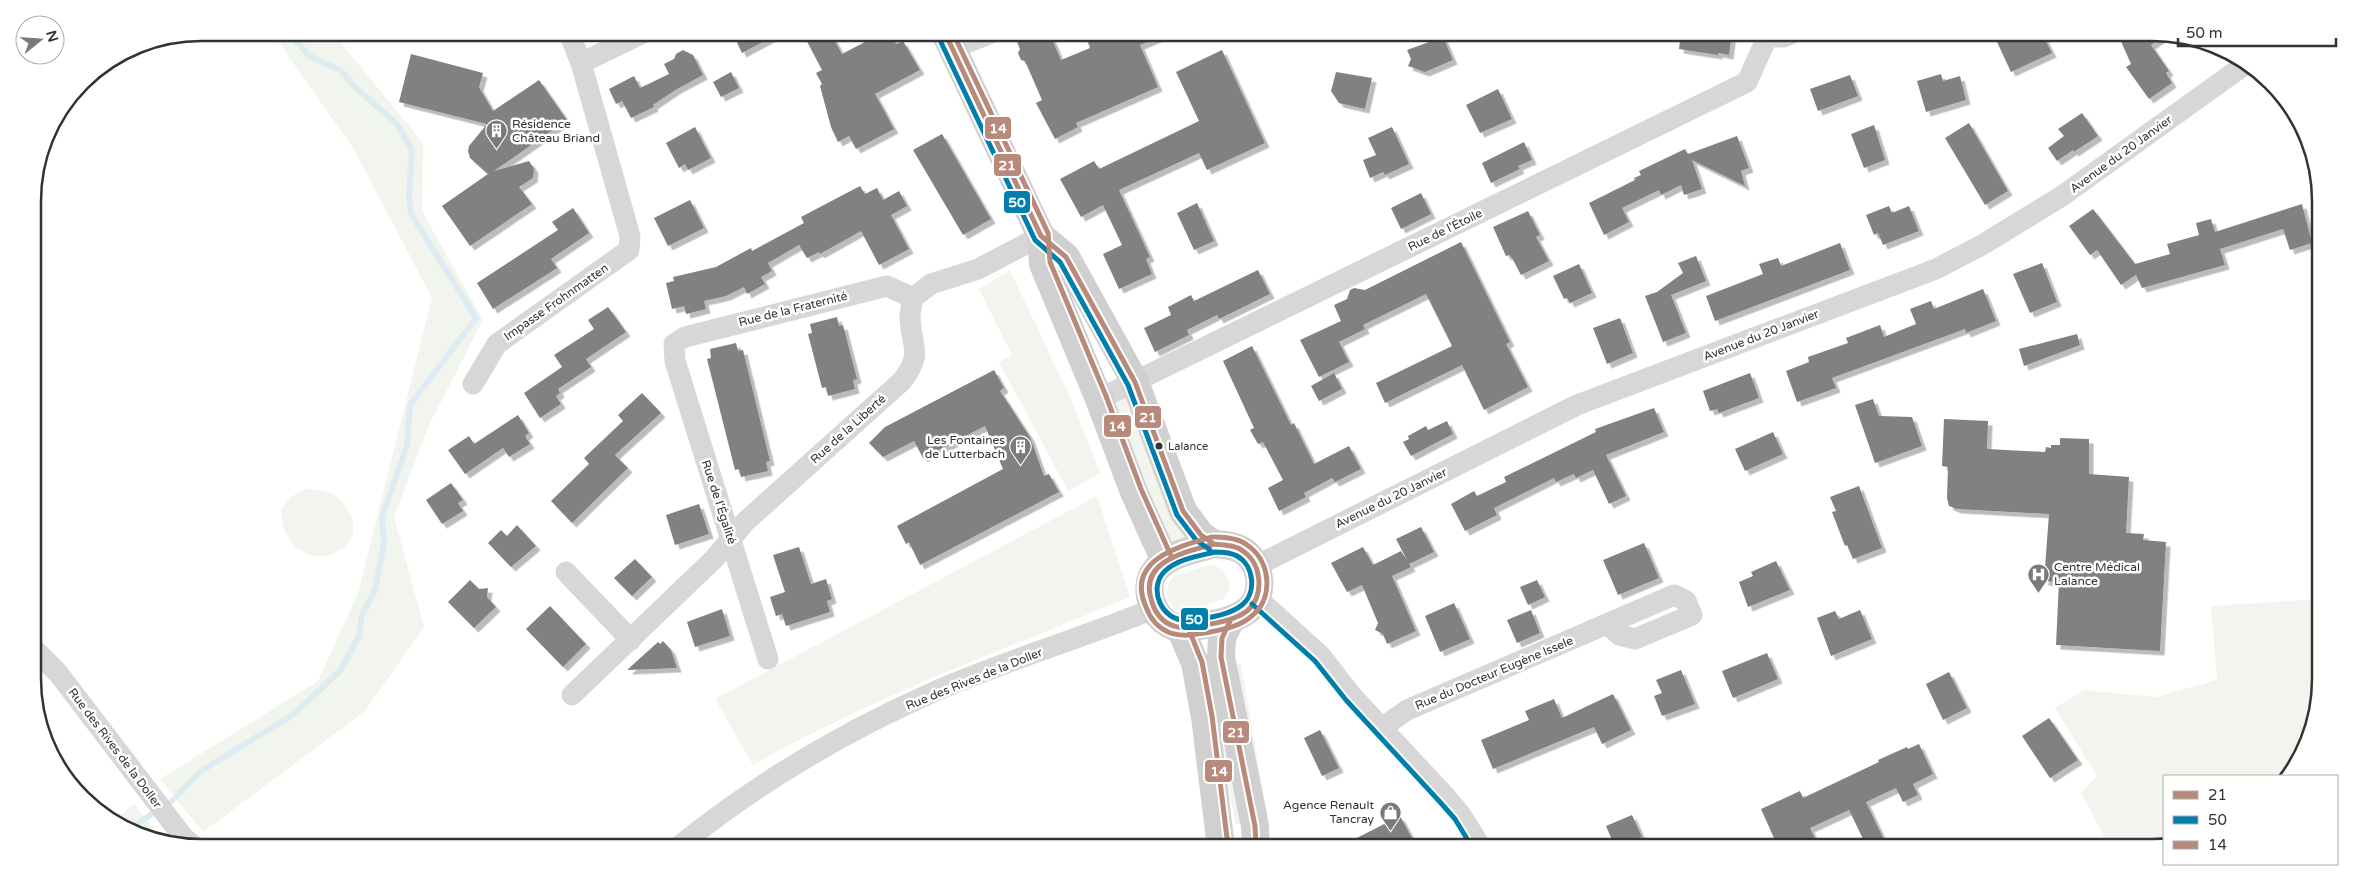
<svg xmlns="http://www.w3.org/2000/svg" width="2353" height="880" viewBox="0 0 2353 880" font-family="'Varela Round',sans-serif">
  <defs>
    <filter id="shadow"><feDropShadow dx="4.5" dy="4.5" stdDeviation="0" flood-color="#0004"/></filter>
  </defs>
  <rect width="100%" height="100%" fill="#fff"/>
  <path fill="#f1f5ed" d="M 272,33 L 333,33 L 423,143 L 422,211 L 483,320 L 429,425 L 394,517 L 424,627 L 365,711 L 203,832 L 160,779 L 318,681 L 358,593 L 432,298 L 353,148 Z
    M 1010,270 L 1069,395 L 1100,473 L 1068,491 L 999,362 L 1012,355 L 979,289 Z
    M 1132,394 L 1195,538 L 1169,545 L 1111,405 Z
    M 307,489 C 325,490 335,492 346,507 C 377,550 303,581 284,529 C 282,523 282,516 281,510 L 290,497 Z
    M 1097,496 L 1130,597 C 1003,650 872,697 753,765 L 715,699 Z
    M 1213,564 C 1227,572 1236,586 1223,599 C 1210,603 1176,619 1169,601 C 1165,591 1168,585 1173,576 Z
    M 2320,599 L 2320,679 L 2312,733 L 2292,773 L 2289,776 L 2164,776 L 2164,847 L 2110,847 L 2081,793 L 2097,776 L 2055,708 L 2084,690 L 2156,697 L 2217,680 L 2211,606 Z
    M 1241,664 L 1267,814 L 1264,815 L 1230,666 Z
    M 1215,670 L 1245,822 L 1236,825 L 1204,672 Z
    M 134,804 L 164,841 L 147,839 L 117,819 Z"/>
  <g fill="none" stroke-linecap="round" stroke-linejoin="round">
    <path stroke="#ddebf3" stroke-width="6" d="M 131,828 L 173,800 L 201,771 L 294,714 L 340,671 L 359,636 L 362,615 L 375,590 L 384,543 L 382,517 L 407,446 L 410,405 L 476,318 L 411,214 L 409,196 L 412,150 L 397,124 L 356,88 L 340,70 L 309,56 L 289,33"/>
  </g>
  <path fill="#818181" filter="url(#shadow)" d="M 732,32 L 781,32 L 742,53 Z
    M 802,32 L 830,32 L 842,54 L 884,32 L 890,32 L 896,44 L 903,41 L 920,70 L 875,94 L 894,129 L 856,149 L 849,136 L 838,142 L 831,127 L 820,86 L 822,84 L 816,73 L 822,70 Z
    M 1027,32 L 1049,32 L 1061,60 L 1090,48 L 1084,32 L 1171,32 L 1140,45 L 1158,87 L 1076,123 L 1078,127 L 1055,139 L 1036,103 L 1042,100 L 1025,61 L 1021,60 L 1018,53 L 1020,49 L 1015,37 Z
    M 1435,32 L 1441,32 L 1453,60 L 1425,72 L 1408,66 L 1411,59 L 1407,50 L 1432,41 Z
    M 1681,32 L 1732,32 L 1729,55 L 1718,53 L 1718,55 L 1679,49 Z
    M 2018,32 L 2042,33 L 2052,53 L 2011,72 L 1997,42 Z
    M 2135,32 L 2165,35 L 2151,45 L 2169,71 L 2166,73 L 2172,83 L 2149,99 L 2126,67 L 2131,64 L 2120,39 Z
    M 683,50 L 693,55 L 703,75 L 677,89 L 653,105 L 654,107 L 631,118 L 622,101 L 616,104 L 609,89 L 634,76 L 640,88 L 669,74 L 664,64 L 674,59 L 676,54 Z
    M 1222,50 L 1265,143 L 1207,170 L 1199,153 L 1119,190 L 1150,257 L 1146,259 L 1152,274 L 1119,289 L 1103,254 L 1122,245 L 1103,205 L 1081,217 L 1060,179 L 1094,161 L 1099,169 L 1199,121 L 1176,72 Z
    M 411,54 L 483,73 L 479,87 L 493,111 L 539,80 L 567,120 L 494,171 L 529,161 L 534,169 L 533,178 L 519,187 L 532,204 L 470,246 L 442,206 L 488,174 L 470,158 L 468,151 L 469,146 L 487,124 L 399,102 Z
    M 731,72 L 739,88 L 721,97 L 713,82 Z
    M 1336,72 L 1372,78 L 1365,109 L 1339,103 L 1331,91 Z
    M 1941,74 L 1943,81 L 1960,76 L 1966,100 L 1926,112 L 1917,81 Z
    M 1850,75 L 1858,96 L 1818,111 L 1810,89 Z
    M 1498,89 L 1512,119 L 1480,133 L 1466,105 Z
    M 2082,113 L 2098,136 L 2074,152 L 2073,150 L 2057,161 L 2048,148 L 2064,136 L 2058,129 Z
    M 1969,123 L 2008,191 L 1985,205 L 1945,138 Z
    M 1874,125 L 1885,160 L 1864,168 L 1851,134 Z
    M 695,127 L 711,158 L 688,170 L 685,164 L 679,168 L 666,143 Z
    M 1392,127 L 1409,164 L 1385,175 L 1383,172 L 1370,178 L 1363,160 L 1376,155 L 1368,138 Z
    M 942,134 L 991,219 L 963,235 L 913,150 Z
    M 1737,136 L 1749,168 L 1741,171 L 1745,186 L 1692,160 L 1702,189 L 1684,195 L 1681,185 L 1661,195 L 1659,190 L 1622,208 L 1629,222 L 1604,235 L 1589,203 L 1635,180 L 1634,178 L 1641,175 L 1639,171 L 1685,149 L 1688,154 Z
    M 1524,142 L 1532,160 L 1518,166 L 1520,169 L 1491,183 L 1482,163 Z
    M 860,186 L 865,194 L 877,188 L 883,200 L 899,191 L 907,206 L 891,215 L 909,249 L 879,265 L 861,231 L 820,254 L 819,252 L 807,258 L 799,245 L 768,263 L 772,271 L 761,277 L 765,284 L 747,294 L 744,287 L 726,296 L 704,301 L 706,309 L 686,314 L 684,306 L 672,309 L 666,283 L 674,281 L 673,277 L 716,267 L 751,248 L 752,251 L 804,223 L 801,217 Z
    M 1421,193 L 1431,214 L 1401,229 L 1391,208 Z
    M 690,200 L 704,228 L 668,246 L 654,218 Z
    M 1197,203 L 1214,241 L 1194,250 L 1177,213 Z
    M 2302,204 L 2312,243 L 2290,250 L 2283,229 L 2220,249 L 2225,265 L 2142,288 L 2136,275 L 2121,285 L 2097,250 L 2090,255 L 2069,226 L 2093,209 L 2135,264 L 2170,254 L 2167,244 L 2199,235 L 2196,223 L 2211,219 L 2215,232 Z
    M 1889,206 L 1892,213 L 1909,206 L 1919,231 L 1883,245 L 1878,233 L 1874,235 L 1866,215 Z
    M 573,208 L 589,233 L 551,259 L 557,268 L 493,309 L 477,283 L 558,230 L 552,222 Z
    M 1528,211 L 1540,235 L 1536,237 L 1549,261 L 1521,275 L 1512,258 L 1509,255 L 1506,256 L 1493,227 Z
    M 1461,242 L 1510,342 L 1506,344 L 1528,387 L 1484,410 L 1462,365 L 1385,403 L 1376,383 L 1452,346 L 1426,294 L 1363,325 L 1365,329 L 1339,342 L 1349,362 L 1319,377 L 1300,340 L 1341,321 L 1334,305 L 1347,299 L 1350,290 L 1354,288 L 1365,290 Z
    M 1840,243 L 1850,270 L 1715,321 L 1706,296 L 1763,274 L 1759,264 L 1778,258 L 1781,266 Z
    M 1696,256 L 1706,281 L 1671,295 L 1686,333 L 1663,342 L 1645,296 L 1657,292 L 1683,273 L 1678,263 Z
    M 2042,263 L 2057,302 L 2030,313 L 2013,274 Z
    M 1579,264 L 1592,293 L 1570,303 L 1567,298 L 1564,299 L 1553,276 Z
    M 1258,270 L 1270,294 L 1219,319 L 1217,315 L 1187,330 L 1189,335 L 1155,352 L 1144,328 L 1171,315 L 1168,307 L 1191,295 L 1194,301 Z
    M 1983,289 L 1996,321 L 1966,333 L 1965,329 L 1832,378 L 1836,388 L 1797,402 L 1786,371 L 1809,362 L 1808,357 L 1848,343 L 1846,338 L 1880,325 L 1884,337 L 1916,324 L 1910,309 L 1931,301 L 1934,309 Z
    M 608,307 L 626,332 L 586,359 L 591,367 L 558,389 L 560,393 L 556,396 L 561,404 L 540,418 L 524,393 L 562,367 L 554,355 L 594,329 L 588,320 Z
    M 837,317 L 839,326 L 843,325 L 857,379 L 853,380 L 855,389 L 828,396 L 826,387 L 822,388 L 808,334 L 812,333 L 810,324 Z
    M 1620,318 L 1633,353 L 1607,364 L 1593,328 Z
    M 2077,334 L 2080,345 L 2024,366 L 2019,349 Z
    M 736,343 L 738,351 L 743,350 L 770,461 L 766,462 L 768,471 L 741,477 L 739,469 L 735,470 L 707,359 L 711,358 L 710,349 Z
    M 1252,346 L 1291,425 L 1294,423 L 1314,464 L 1349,446 L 1361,469 L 1335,482 L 1332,478 L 1319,485 L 1304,493 L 1306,497 L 1279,511 L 1268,488 L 1283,480 L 1263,442 L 1258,444 L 1250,430 L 1254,428 L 1223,361 Z
    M 994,370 L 1004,388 L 1000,391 L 1030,437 L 1044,476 L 1049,474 L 1059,492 L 920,565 L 909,542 L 906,544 L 897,526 L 1003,469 L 985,426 L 923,458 L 914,441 L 883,457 L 869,443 L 885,427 Z
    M 1334,373 L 1342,389 L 1319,401 L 1311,386 Z
    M 1750,373 L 1759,398 L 1719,413 L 1717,409 L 1710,411 L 1703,391 Z
    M 642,393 L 661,413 L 615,455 L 628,468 L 572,523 L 551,501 L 589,464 L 584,458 L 623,421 L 618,415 Z
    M 1873,399 L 1879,416 L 1912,417 L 1922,446 L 1875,463 L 1855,405 Z
    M 1654,408 L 1664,432 L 1606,455 L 1626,496 L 1609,504 L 1593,470 L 1576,478 L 1574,474 L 1556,482 L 1554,478 L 1494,508 L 1497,515 L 1465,531 L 1451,504 L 1474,491 L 1477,496 L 1506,482 L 1504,477 L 1596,432 L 1595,429 Z
    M 518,415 L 529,433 L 525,436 L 530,444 L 509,457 L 503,448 L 465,474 L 448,450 L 469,436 L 474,444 Z
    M 1944,419 L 1988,421 L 1987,449 L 2045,452 L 2046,447 L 2051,448 L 2051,445 L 2060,445 L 2060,438 L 2089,439 L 2089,474 L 2129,477 L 2126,533 L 2144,534 L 2143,540 L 2166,542 L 2160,651 L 2056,645 L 2059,582 L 2044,581 L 2049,514 L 1957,509 L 1949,506 L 1947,498 L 1948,467 L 1942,466 Z
    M 1447,421 L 1453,434 L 1411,456 L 1403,442 L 1409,439 L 1408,436 L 1426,426 L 1428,430 Z
    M 1773,432 L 1783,454 L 1745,471 L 1735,449 Z
    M 451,483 L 463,500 L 458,503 L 463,511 L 442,524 L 426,500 Z
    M 1859,486 L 1882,548 L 1853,559 L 1847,545 L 1845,546 L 1832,512 L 1836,511 L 1830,497 Z
    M 699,504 L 709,534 L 675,545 L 666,515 Z
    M 517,525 L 536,546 L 511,567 L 488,543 L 501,530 L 507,536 Z
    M 1421,527 L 1434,552 L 1409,564 L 1396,539 Z
    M 1644,543 L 1659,578 L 1618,595 L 1603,560 Z
    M 799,547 L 811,584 L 826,579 L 832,599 L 827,601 L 830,612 L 786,626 L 782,614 L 776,616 L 770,597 L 785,592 L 773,555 Z
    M 1363,547 L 1373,565 L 1401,551 L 1411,567 L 1392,576 L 1416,631 L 1387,644 L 1383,634 L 1375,630 L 1378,623 L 1362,585 L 1347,592 L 1331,563 Z
    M 635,559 L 652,577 L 632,596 L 614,578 Z
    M 1776,561 L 1790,590 L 1748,607 L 1739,582 L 1753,576 L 1751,572 Z
    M 470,580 L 479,589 L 488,588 L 487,597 L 496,607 L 474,628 L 448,602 Z
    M 1537,580 L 1545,597 L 1528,605 L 1520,587 Z
    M 1454,603 L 1470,639 L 1440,652 L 1425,616 Z
    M 550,606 L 586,644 L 563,667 L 526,629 Z
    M 722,609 L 730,636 L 695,647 L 687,622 Z
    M 1531,610 L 1540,633 L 1517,643 L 1507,620 Z
    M 1860,610 L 1872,639 L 1831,656 L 1817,618 L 1835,611 L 1839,619 Z
    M 663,641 L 671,650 L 677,668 L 627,670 L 658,642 L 660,644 Z
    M 1767,653 L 1778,679 L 1733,698 L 1722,671 Z
    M 1681,670 L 1695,704 L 1662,716 L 1654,696 L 1662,693 L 1656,680 Z
    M 1949,672 L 1967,708 L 1943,720 L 1926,684 Z
    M 1613,694 L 1631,730 L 1602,744 L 1594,727 L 1493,769 L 1481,740 L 1529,720 L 1525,711 L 1554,699 L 1562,718 Z
    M 2049,718 L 2078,760 L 2050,778 L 2022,736 Z
    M 1320,730 L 1339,768 L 1322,776 L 1304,738 Z
    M 1919,744 L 1933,774 L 1913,784 L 1918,795 L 1903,802 L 1896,788 L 1866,802 L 1884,840 L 1867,847 L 1849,810 L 1810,828 L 1819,847 L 1778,847 L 1761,809 L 1800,791 L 1803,798 L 1879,762 L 1878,760 L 1907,747 L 1908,749 Z
    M 1632,815 L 1642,837 L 1615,847 L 1606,826 Z
    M 1400,816 L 1417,847 L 1339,847 Z"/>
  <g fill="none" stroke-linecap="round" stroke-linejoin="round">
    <path stroke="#d7d7d7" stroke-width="21" d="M 1767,37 L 1784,37 L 1793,33
      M 952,49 L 991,33
      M 581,63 L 643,33
      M 473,384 L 497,344 L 629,250 L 630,236 L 581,63 L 569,33
      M 1099,399 L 1747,82 L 1769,33
      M 1256,566 L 1577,405 L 1936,269 L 1982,245 L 2062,196 L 2243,66
      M 566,572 L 631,640
      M 1257,598 L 1321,656 L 1351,695 L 1446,797 L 1461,815 L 1481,847
      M 35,650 L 58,673 L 184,838 L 194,846
      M 768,659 L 675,361 L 674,344 L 685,337 L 887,286 L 913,298
      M 572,695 L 715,558 L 745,522 L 902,381 C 924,352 911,348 910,317 C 910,311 912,304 913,298 L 931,284 L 978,269 L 1041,236
      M 1383,727 L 1407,710 L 1674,595 L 1686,601 L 1692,615 L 1635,639 L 1619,635 L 1608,625
      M 678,847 C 757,783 843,732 936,691 C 1007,660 1082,638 1153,609"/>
    <path stroke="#d0d0d0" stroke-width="28" d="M 945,33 L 1041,236 L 1043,264 L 1099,399 L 1134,492 L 1165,561
      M 1041,236 L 1066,257 L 1135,382 L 1183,511 L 1201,535 L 1214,544
      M 1214,544 C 1225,545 1237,545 1246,553 C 1262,566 1265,596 1248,610 C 1232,623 1206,625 1186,628 C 1160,631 1141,596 1153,574 C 1164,554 1194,550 1214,544 Z
      M 1231,619 L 1222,638 L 1221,657 L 1255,826 L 1256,847
      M 1180,628 L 1195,663 L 1205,717 L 1221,847"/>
    <defs>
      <path id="bus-1" d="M 945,33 L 1041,236 L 1066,257 L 1135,382 L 1183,511 L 1201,535 L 1214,544
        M 1214,544 C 1224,545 1235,545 1243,551 C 1262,564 1265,596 1247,611 C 1235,620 1219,623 1204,625 C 1195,627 1184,630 1174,626 C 1163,623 1155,613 1152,602 C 1137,561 1186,552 1214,544 Z
        M 1231,619 L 1222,638 L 1221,657 L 1255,826 L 1256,847"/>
      <path id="bus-2" d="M 938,36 L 1035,240 L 1060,262 L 1128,385 L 1177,515 L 1196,540 L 1210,550
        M 1215,552 C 1222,552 1230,552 1237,556 C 1254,565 1257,593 1242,605 C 1228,616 1204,619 1187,620 C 1162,622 1147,588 1165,571 C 1178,559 1198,556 1215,552 Z
        M 1252,604 L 1315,661 L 1346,700 L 1440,802 L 1455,819 L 1472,847"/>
      <path id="bus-3" d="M 953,33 L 1048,233 L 1050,262 L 1106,396 L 1141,489 L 1172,558
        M 1212,537 C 1179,546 1125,560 1146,607 C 1150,618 1157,627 1168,632 C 1180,637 1192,635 1205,633 C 1222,630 1241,627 1254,614 C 1274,596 1270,560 1247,545 C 1238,538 1226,537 1215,537
        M 1187,625 L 1202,662 L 1212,716 L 1228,846"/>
    </defs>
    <use href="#bus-1" stroke="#fff" stroke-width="9"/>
    <use href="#bus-2" stroke="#fff" stroke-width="9"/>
    <use href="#bus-3" stroke="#fff" stroke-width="9"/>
    <use href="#bus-1" stroke="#b78a7b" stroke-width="5"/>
    <use href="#bus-2" stroke="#007eac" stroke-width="5"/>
    <use href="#bus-3" stroke="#b78a7b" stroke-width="5"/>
  </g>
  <defs>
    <symbol id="building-pin" viewBox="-11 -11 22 30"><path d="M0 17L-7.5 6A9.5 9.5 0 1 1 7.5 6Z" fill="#7a7a7a" stroke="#fff"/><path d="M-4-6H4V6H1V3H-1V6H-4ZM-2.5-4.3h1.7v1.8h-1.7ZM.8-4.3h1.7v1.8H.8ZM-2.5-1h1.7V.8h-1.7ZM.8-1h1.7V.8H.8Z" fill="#fff"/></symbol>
    <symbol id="hospital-pin" viewBox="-11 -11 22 30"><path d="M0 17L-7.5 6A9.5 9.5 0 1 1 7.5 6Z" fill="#7a7a7a" stroke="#fff"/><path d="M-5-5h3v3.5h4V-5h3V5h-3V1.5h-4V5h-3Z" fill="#fff"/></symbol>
    <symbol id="shop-pin" viewBox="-11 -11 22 30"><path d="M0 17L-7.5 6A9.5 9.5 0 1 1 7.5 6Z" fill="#7a7a7a" stroke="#fff"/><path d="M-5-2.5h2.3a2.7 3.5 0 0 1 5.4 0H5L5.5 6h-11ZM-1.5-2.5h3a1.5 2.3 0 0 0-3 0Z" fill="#fff"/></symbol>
  </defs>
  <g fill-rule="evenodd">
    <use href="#building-pin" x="484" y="118" width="25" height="34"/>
    <use href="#building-pin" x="1008" y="434" width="25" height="34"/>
    <use href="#hospital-pin" x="2026" y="562" width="25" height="34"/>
    <use href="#shop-pin" x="1378" y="800" width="25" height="34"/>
  </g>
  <circle fill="#333" stroke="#fff" stroke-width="2" cx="1159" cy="446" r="4.5"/>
  <g text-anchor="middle" stroke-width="5" stroke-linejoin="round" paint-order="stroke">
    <g font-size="11" fill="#333" stroke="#fff" text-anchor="start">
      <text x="1168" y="450">Lalance</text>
    </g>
    <g font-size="12" fill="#333" stroke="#fff" text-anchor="start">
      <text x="512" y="128">Résidence<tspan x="512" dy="14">Château Briand</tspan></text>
      <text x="1005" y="444" text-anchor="end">Les Fontaines<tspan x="1005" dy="14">de Lutterbach</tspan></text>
      <text x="2054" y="571">Centre Médical<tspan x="2054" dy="14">Lalance</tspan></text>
      <text x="1374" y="809" text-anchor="end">Agence Renault<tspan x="1374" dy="14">Tancray</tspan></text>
    </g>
    <g font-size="12" fill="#333" stroke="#fff">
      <text transform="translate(2121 154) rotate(-36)" y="4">Avenue du 20 Janvier</text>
      <text transform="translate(1445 230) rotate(-26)" y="4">Rue de l'Étoile</text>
      <text transform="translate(556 302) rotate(-35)" y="4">Impasse Frohnmatten</text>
      <text transform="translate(793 309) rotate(-14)" y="4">Rue de la Fraternité</text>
      <text transform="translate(1761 335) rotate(-21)" y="4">Avenue du 20 Janvier</text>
      <text transform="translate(848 429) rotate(-42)" y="4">Rue de la Liberté</text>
      <text transform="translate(1391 498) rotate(-26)" y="4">Avenue du 20 Janvier</text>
      <text transform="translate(719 502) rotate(72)" y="4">Rue de l'Égalité</text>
      <text transform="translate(1494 673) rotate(-23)" y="4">Rue du Docteur Eugène Issele</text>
      <text transform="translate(974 679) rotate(-22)" y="4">Rue des Rives de la Doller</text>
      <text transform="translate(115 748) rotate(53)" y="4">Rue des Rives de la Doller</text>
    </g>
  </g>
  <path d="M0 0H2353V880H0ZM201 41H2152A160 160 0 0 1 2312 201V679A160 160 0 0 1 2152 839H201A160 160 0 0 1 41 679V201A160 160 0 0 1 201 41Z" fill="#fff" fill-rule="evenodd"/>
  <path fill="none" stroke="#333" stroke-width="2.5" d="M201 41H2152A160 160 0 0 1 2312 201V679A160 160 0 0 1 2152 839H201A160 160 0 0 1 41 679V201A160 160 0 0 1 201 41Z"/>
  <g stroke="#fff" stroke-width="2">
    <rect x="984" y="116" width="28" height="24" rx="5" fill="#b78a7b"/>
    <rect x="993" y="153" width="29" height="24" rx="5" fill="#b78a7b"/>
    <rect x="1003" y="190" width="28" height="24" rx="5" fill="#007eac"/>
    <rect x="1134" y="405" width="28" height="24" rx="5" fill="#b78a7b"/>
    <rect x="1103" y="414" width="29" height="24" rx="5" fill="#b78a7b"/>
    <rect x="1180" y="607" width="29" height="24" rx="5" fill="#007eac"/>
    <rect x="1222" y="720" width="28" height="24" rx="5" fill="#b78a7b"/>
    <rect x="1204" y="759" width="29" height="24" rx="5" fill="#b78a7b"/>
  </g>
  <g font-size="14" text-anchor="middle" font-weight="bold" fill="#fff">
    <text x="998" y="133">14</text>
    <text x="1007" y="170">21</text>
    <text x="1017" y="207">50</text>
    <text x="1148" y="422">21</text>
    <text x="1117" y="431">14</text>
    <text x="1194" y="624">50</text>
    <text x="1236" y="737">21</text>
    <text x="1219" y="776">14</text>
  </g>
  <rect x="2163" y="775" width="175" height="90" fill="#ffffff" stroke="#adadad"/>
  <rect x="2173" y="791" width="25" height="8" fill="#b78a7b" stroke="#adadad"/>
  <text x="2208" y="800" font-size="15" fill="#333333">21</text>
  <rect x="2173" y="816" width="25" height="8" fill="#007eac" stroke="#adadad"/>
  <text x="2208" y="825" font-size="15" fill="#333333">50</text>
  <rect x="2173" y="841" width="25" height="8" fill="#b78a7b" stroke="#adadad"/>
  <text x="2208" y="850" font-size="15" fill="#333333">14</text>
  <g transform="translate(40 40) rotate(73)"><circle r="24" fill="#ffffff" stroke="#adadad"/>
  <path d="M0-4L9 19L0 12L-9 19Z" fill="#7a7a7a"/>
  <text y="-8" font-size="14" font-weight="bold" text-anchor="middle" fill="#333333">N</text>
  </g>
  <path d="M2178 38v8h158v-8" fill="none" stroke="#333333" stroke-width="2.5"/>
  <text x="2186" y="38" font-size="15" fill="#333333" stroke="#ffffff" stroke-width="4" paint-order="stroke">50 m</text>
</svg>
